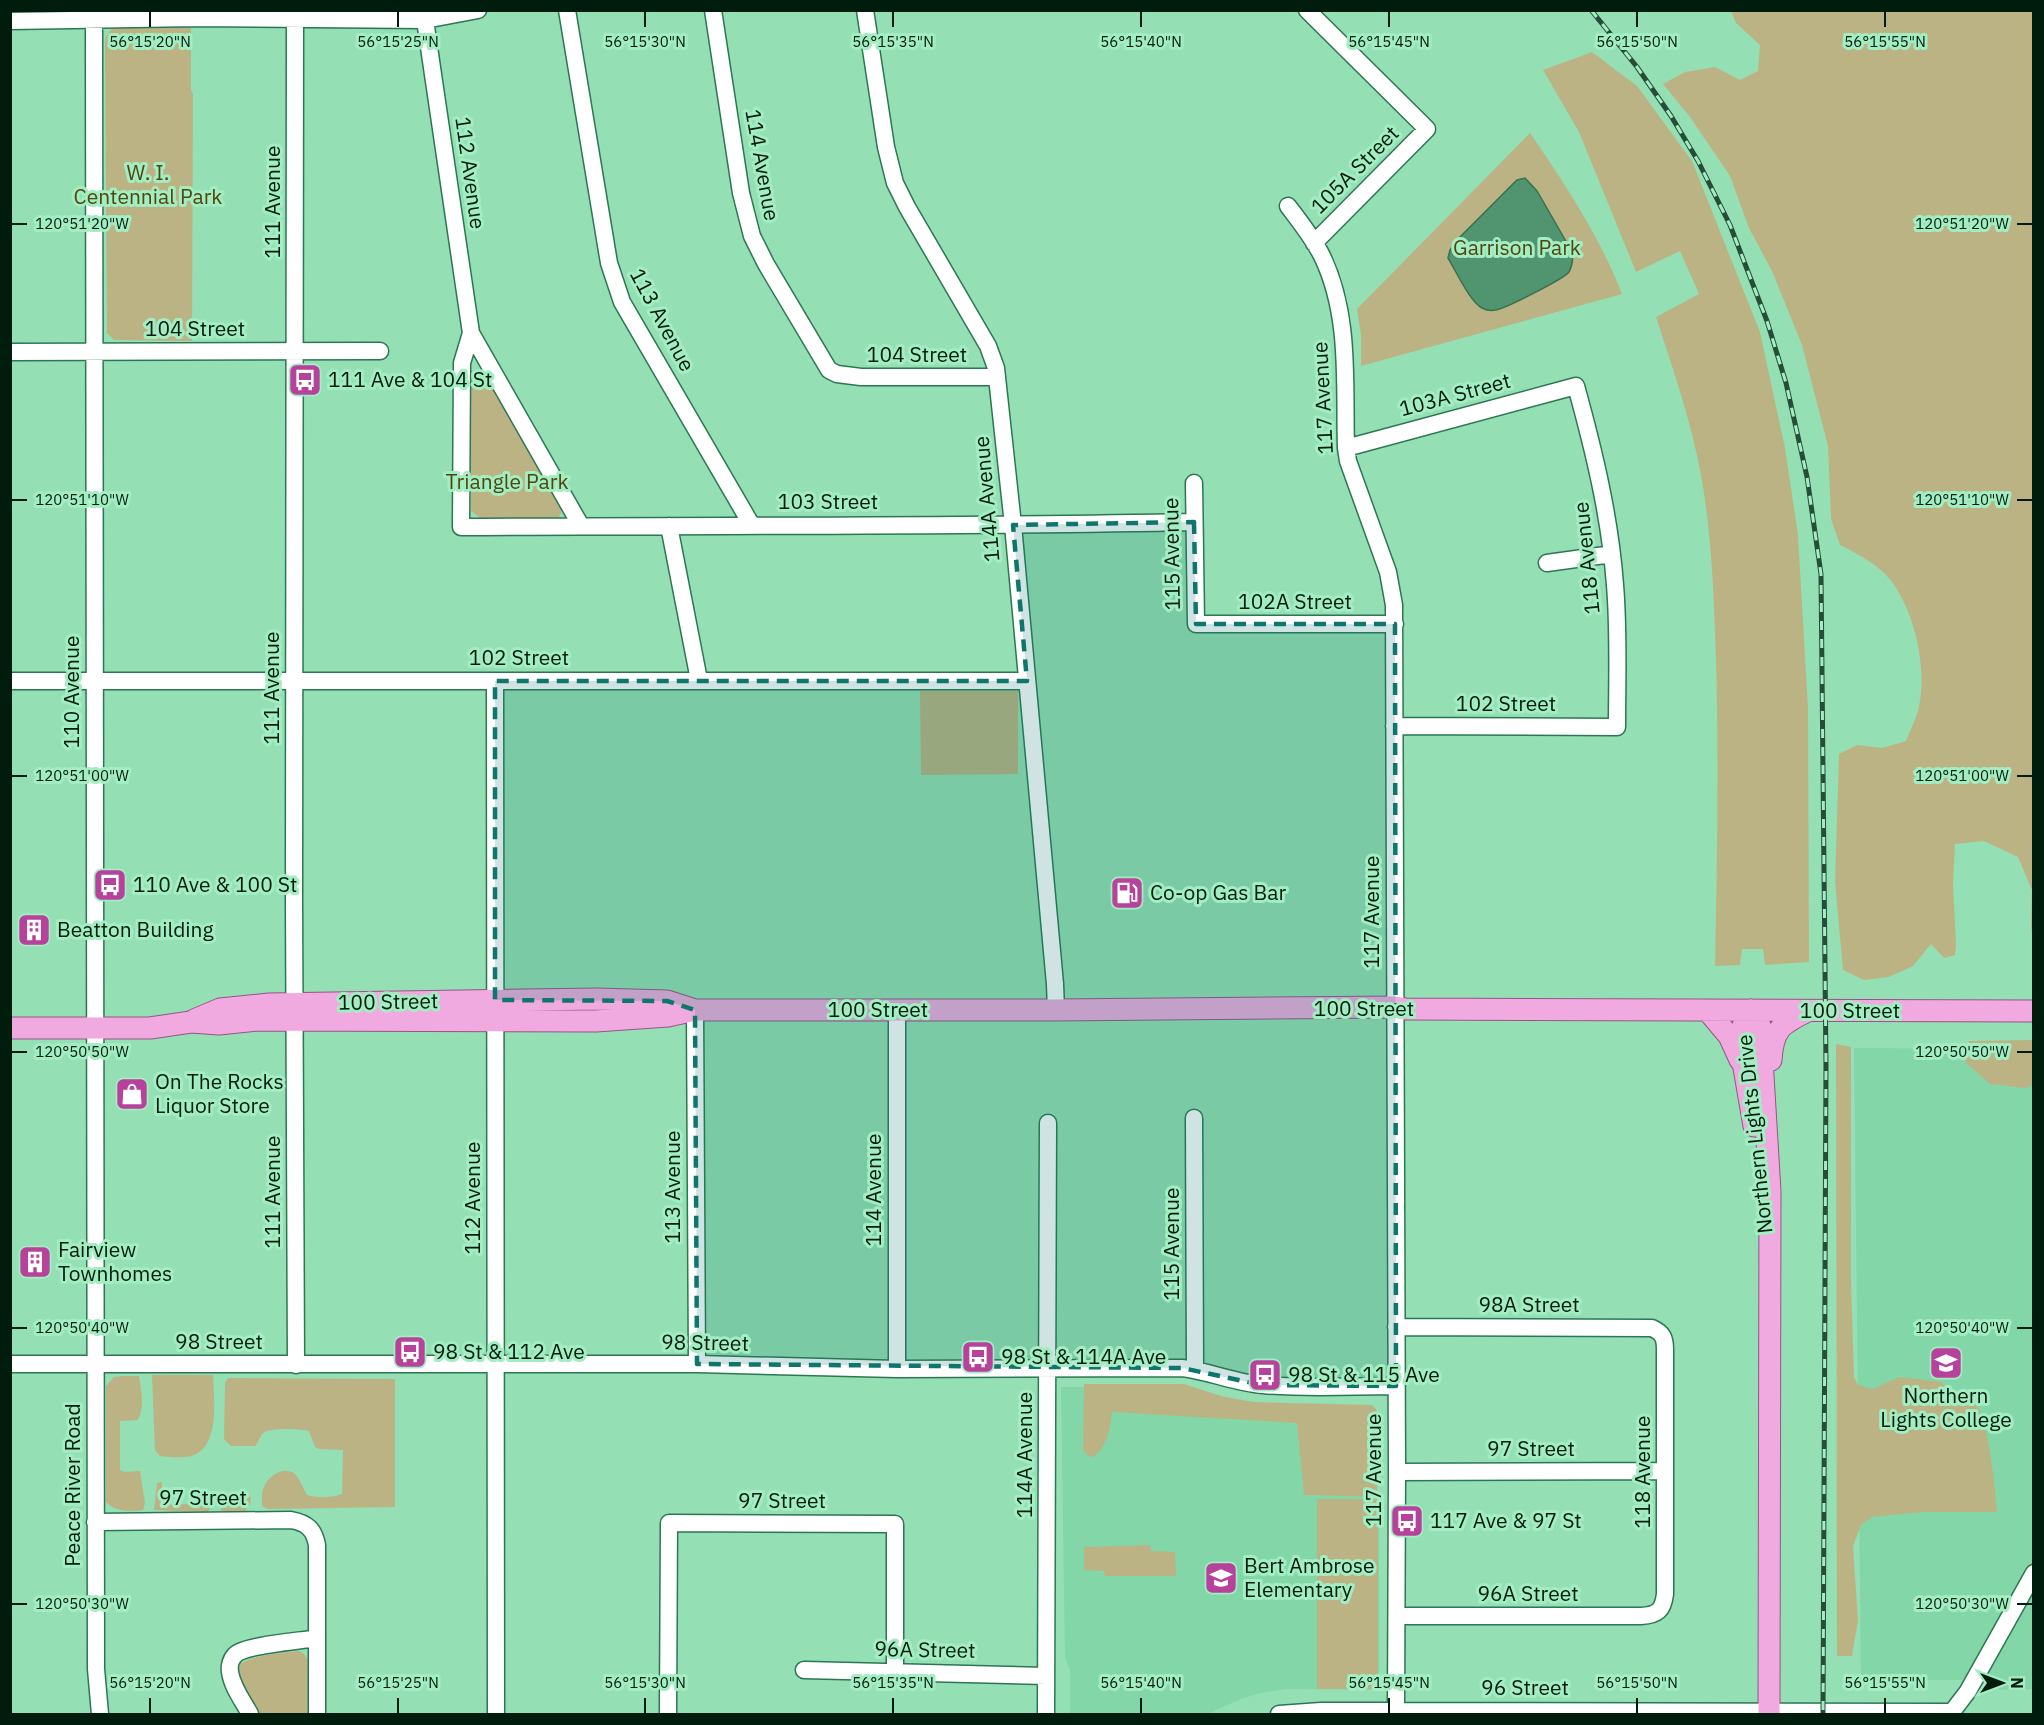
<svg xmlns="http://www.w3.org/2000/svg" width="2044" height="1725" viewBox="0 0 2044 1725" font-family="'IBM Plex Sans',sans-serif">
  <rect width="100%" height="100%" fill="#95dfb4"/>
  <path fill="#83d6a7" d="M 1854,1048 L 2033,1049 L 2033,1689 L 1999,1690 L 1998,1678 L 1952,1680 L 1861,1680 Z
    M 1061,1387 L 1084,1387 L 1084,1410 L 1227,1417 L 1298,1423 L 1305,1495 L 1379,1497 L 1379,1690 L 1285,1689 L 1260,1693 L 1241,1699 L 1207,1714 L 1070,1714 L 1070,1670 L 1065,1658 Z"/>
  <path fill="#bcb384" d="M 1731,11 L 2033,11 L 2033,949 L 2031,924 L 2032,890 L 2018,857 L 1984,841 L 1955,844 L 1953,884 L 1956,945 L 1955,955 L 1944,958 L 1931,944 L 1913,966 L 1889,977 L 1864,980 L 1843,970 L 1835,882 L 1839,754 L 1857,745 L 1882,748 L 1906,741 C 1910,731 1915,721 1918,711 C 1928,672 1916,615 1892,582 C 1881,566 1856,553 1840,545 L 1831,519 L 1828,446 L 1802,345 L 1772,271 L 1749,228 L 1730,176 L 1690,117 L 1663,84 L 1685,72 L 1715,67 L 1740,80 L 1758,71 L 1760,45 L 1736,23 Z
    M 122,27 L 191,27 L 191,90 L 193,94 L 192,341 L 114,340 L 107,333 L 105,43 C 106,32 111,28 122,27 Z
    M 1592,52 L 1637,86 L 1692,161 L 1760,332 L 1785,448 L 1798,535 L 1808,708 L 1809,962 L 1765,965 L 1763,949 L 1742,949 L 1740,965 L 1715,966 C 1717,865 1719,763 1716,661 C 1714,599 1712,536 1701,475 C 1691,421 1673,369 1656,317 L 1699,294 L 1680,251 L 1636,272 L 1579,132 L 1543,70 Z
    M 1530,133 C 1565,184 1600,237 1622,294 L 1361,366 L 1361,335 L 1357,309 Z
    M 478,377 L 487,379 L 561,503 L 561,514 L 558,518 L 480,518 L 471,511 L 471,380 Z
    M 920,691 L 1018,691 L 1018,774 L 921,775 Z
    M 2033,1040 L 2033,1085 L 2025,1088 L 1990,1084 L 1965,1062 L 1969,1041 Z
    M 1836,1044 L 1851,1047 L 1851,1280 L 1854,1377 L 1858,1385 L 1873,1389 L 1899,1377 L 1942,1382 L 1951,1396 C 1962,1397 1969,1398 1977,1406 C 1988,1419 1996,1492 1997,1512 L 1921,1512 L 1872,1517 L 1861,1525 L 1853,1546 L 1858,1620 L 1852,1656 L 1837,1656 Z
    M 152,1375 L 213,1375 C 214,1397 220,1445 194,1455 C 184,1459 170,1457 160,1456 L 155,1450 Z
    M 123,1376 L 139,1376 C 141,1388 145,1408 138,1420 L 120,1421 L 120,1470 L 124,1472 L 140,1471 L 145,1503 L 143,1510 C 131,1512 115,1512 106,1502 L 106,1386 L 114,1377 Z
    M 228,1378 L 395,1379 L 395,1507 L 268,1509 L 262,1506 C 262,1500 261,1493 264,1487 C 268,1476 284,1465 295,1474 C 300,1479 303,1488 307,1495 C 319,1498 330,1498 342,1494 L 343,1450 L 319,1449 L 315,1447 L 309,1431 C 300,1429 270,1427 263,1433 C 260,1436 258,1443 255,1446 L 231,1446 L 224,1439 L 225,1383 Z
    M 1084,1384 L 1184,1384 L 1221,1396 L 1253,1402 L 1372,1405 L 1376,1409 L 1378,1416 L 1377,1497 L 1304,1495 L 1297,1423 L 1112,1412 C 1110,1429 1108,1446 1093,1457 L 1088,1456 L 1083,1450 Z
    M 162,1482 L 161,1500 L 163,1505 L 206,1503 L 211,1500 L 210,1509 L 207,1512 L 154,1510 L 157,1483 Z
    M 251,1497 L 250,1505 L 245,1511 L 221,1511 L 221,1501 L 226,1498 Z
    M 1317,1499 L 1378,1499 L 1378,1689 L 1317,1689 Z
    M 1150,1545 L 1151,1551 L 1175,1552 L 1176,1576 L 1105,1576 L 1104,1571 L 1084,1570 L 1084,1547 Z
    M 300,1651 L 305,1655 L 308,1661 L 308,1714 L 260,1714 L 238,1674 C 238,1669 238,1668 241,1664 C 249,1656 287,1652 300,1651 Z"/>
  <path fill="#519570" stroke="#397152" stroke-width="1.5" d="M 1525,178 L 1537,191 L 1571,250 C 1574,258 1573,264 1569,272 C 1565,278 1505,309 1495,310 C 1491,311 1486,310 1482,308 C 1470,302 1456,271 1448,258 L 1450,250 L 1457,240 L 1517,180 Z"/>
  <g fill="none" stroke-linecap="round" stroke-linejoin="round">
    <defs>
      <path id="minor" d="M 295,10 L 294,898 L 296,1365
        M 567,10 L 609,263 L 622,302 L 751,524
        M 713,10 L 741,193 L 752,236 L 766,264 L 829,370 L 837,374 L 861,377 L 997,377
        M 865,10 L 886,147 L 895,183 L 907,207 L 988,346 L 996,368 L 1013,525 L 1055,984 L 1056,1010
        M 1307,10 L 1427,129 L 1314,243
        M 94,20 L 96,1669 L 100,1714
        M 425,20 L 471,333 L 581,526
        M 10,21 L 197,18 L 425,20 L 478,10
        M 1288,206 C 1300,222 1313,238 1322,256 C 1351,316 1344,384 1346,448 L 1348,461 L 1388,572 L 1394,605 L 1397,1472 L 1396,1711
        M 471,333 L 462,363 L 461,527 C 705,525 950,527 1194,522
        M 10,352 L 380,351
        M 1346,448 L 1576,386 C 1594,451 1610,517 1615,585 C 1619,632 1617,680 1617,727 L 1394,726
        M 1194,483 L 1196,624 L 1395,624
        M 669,526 L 699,680
        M 1547,563 L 1612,554
        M 10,681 L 1027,681
        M 495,681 L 496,1714
        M 695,1010 L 697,1364
        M 897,1010 L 897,1369
        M 1194,1118 L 1195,1370
        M 1396,1327 L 1652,1328 C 1663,1333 1665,1338 1665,1350 L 1665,1594 C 1663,1610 1658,1615 1641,1616 L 1397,1616
        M 10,1364 L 697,1364 L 897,1369 L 1182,1368 C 1209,1371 1235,1383 1263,1385 C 1307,1389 1352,1386 1396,1386
        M 1397,1472 L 1665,1471
        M 95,1522 L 291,1520 C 307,1523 314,1529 317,1545 L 317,1714
        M 804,1670 L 1046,1676
        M 250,1714 C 243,1701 232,1687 230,1672 C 229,1666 231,1659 235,1655 C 244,1645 301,1641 317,1638
        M 668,1714 L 669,1523 L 895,1524 L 895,1672
        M 1046,1714 L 1048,1123
        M 1279,1714 L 1321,1711 L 1396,1711 L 1952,1712 L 1968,1691 L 2034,1573"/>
      <path id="major" d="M 1751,1010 L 1760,1026 L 1770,1191 L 1769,1714
        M 1751,1010 L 1743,1026 L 1744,1068 L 1754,1126
        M 1708,1011 L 1729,1036 L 1740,1060
        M 194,1020 L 220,1009 L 269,1004 L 597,999 L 667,1001 L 695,1010
        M 10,1028 L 150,1028 L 191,1022 L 219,1024 L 258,1020 L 596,1021 L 668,1016 L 695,1010 L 1056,1010 L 1395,1007 L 1406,1009 L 2034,1011
        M 1771,1060 C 1773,1029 1781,1024 1808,1011"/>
    </defs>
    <use href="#minor" stroke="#2b7751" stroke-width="19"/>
    <use href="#major" stroke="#975487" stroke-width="23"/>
    <use href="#minor" stroke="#fff" stroke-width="16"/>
    <use href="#major" stroke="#f1aadf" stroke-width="21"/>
    <defs>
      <path id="rail" d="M 1591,10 L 1637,67 L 1671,116 L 1698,161 L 1730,225 L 1767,321 L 1786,383 L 1807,477 L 1821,574 L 1826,1066 L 1823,1714"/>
    </defs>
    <use href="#rail" stroke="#264d37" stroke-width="5"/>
    <use href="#rail" stroke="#a2edc1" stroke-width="3" stroke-dasharray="9" stroke-linecap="butt"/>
  </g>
  <path fill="#0f766e" fill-opacity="0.2" stroke="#0f766e" stroke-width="4.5" stroke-dasharray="12 8" stroke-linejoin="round" d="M 1194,522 L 1196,624 L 1395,624 L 1396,1386 L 1262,1385 L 1182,1368 L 697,1364 L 695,1010 L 667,1001 L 495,1000 L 495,681 L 1027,681 L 1013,525 Z"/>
  <path fill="none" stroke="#001c0d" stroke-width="2" d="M 150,12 L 150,27M 398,12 L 398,27M 645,12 L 645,27M 893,12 L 893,27M 1141,12 L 1141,27M 1389,12 L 1389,27M 1637,12 L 1637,27M 1885,12 L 1885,27M 12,224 L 27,224M 2017,224 L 2032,224M 12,500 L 27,500M 2017,500 L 2032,500M 12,776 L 27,776M 2017,776 L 2032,776M 12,1052 L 27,1052M 2017,1052 L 2032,1052M 12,1328 L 27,1328M 2017,1328 L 2032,1328M 12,1604 L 27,1604M 2017,1604 L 2032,1604M 150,1698 L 150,1713M 398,1698 L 398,1713M 645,1698 L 645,1713M 893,1698 L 893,1713M 1141,1698 L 1141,1713M 1389,1698 L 1389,1713M 1637,1698 L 1637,1713M 1885,1698 L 1885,1713"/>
  <defs>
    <symbol id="bus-square" viewBox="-11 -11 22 22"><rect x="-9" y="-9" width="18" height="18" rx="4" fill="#b6429b" stroke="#a2edc1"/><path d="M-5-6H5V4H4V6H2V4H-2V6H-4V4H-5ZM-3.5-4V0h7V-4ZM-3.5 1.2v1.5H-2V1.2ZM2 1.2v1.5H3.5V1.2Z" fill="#fff"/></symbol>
    <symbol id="fuel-square" viewBox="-11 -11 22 22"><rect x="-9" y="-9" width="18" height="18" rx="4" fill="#b6429b" stroke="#a2edc1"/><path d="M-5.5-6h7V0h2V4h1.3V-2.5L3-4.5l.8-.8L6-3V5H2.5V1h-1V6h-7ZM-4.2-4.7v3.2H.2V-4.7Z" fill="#fff"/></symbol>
    <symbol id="building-square" viewBox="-11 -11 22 22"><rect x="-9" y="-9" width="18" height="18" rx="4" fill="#b6429b" stroke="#a2edc1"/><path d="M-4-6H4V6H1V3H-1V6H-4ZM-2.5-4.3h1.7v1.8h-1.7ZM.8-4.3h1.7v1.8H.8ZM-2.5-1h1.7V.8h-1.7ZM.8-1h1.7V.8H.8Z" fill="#fff"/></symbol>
    <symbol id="shop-square" viewBox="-11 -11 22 22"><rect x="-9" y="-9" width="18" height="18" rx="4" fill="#b6429b" stroke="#a2edc1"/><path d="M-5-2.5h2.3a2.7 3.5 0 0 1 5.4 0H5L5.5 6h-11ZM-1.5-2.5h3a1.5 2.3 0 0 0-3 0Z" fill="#fff"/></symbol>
    <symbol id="university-square" viewBox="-11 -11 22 22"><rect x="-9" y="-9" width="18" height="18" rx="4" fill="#b6429b" stroke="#a2edc1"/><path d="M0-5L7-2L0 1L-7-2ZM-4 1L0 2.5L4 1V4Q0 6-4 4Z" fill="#fff"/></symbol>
    <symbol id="school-square" viewBox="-11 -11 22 22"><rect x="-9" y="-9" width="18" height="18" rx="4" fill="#b6429b" stroke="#a2edc1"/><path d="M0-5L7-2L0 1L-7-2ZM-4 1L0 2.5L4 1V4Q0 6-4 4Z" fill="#fff"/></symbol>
  </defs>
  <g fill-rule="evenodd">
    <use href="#bus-square" x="286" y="361" width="38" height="38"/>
    <use href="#bus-square" x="91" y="866" width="38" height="38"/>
    <use href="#fuel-square" x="1108" y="874" width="38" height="38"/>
    <use href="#building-square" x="15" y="911" width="38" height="38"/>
    <use href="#shop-square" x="113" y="1075" width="38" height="38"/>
    <use href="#building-square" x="16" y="1243" width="38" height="38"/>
    <use href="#bus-square" x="391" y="1333" width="38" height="38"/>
    <use href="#bus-square" x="959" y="1338" width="38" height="38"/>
    <use href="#university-square" x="1927" y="1344" width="38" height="38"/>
    <use href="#bus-square" x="1246" y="1356" width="38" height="38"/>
    <use href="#bus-square" x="1388" y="1502" width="38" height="38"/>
    <use href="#school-square" x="1202" y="1559" width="38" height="38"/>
  </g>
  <g text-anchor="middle" stroke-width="6" stroke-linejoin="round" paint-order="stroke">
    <g font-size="21" fill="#001c0d" stroke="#a2edc1">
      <text transform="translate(762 165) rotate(80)" y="7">114 Avenue</text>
      <text transform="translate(1355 170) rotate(-45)" y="7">105A Street</text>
      <text transform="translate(470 173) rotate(82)" y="7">112 Avenue</text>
      <text transform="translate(273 202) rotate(-90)" y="7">111 Avenue</text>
      <text transform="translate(662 320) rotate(62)" y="7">113 Avenue</text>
      <text x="195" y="336">104 Street</text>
      <text x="917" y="362">104 Street</text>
      <text transform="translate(1455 395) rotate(-15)" y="7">103A Street</text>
      <text transform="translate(1323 398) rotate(-93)" y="7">117 Avenue</text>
      <text transform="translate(987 499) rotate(-95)" y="7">114A Avenue</text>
      <text x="828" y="509">103 Street</text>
      <text transform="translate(1172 554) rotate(-91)" y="7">115 Avenue</text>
      <text transform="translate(1587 558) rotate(-96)" y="7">118 Avenue</text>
      <text x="1295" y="609">102A Street</text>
      <text x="519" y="665">102 Street</text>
      <text transform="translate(272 688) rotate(-90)" y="7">111 Avenue</text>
      <text transform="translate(72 692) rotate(-90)" y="7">110 Avenue</text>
      <text x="1506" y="711">102 Street</text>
      <text transform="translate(1372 912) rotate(-90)" y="7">117 Avenue</text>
      <text transform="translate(388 1002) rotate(-1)" y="7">100 Street</text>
      <text x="1364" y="1016">100 Street</text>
      <text x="878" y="1017">100 Street</text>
      <text x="1850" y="1018">100 Street</text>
      <text transform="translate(1755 1134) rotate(-96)" y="7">Northern Lights Drive</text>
      <text transform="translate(673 1187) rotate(-90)" y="7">113 Avenue</text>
      <text transform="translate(874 1190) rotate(-90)" y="7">114 Avenue</text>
      <text transform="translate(273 1192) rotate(-90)" y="7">111 Avenue</text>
      <text transform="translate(473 1198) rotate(-90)" y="7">112 Avenue</text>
      <text transform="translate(1172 1244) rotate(-90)" y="7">115 Avenue</text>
      <text x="1529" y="1312">98A Street</text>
      <text x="219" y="1349">98 Street</text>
      <text transform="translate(705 1343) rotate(1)" y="7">98 Street</text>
      <text x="1531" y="1456">97 Street</text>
      <text transform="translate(1025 1455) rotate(-90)" y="7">114A Avenue</text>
      <text transform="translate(1374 1470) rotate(-90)" y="7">117 Avenue</text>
      <text transform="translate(1643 1472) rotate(-90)" y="7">118 Avenue</text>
      <text transform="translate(73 1485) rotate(-90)" y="7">Peace River Road</text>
      <text x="203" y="1505">97 Street</text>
      <text x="782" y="1508">97 Street</text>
      <text x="1528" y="1601">96A Street</text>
      <text transform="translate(925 1650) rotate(1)" y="7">96A Street</text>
      <text x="1525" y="1695">96 Street</text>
    </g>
    <g font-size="21" fill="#51460f" stroke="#a2edc1">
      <text x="148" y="180">W. I.<tspan x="148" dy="24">Centennial Park</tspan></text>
      <text x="1517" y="255">Garrison Park</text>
      <text x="507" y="489">Triangle Park</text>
    </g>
    <g font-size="21" fill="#001c0d" stroke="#a2edc1" text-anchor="start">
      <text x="328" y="387">111 Ave &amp; 104 St</text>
      <text x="133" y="892">110 Ave &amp; 100 St</text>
      <text x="1150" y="900">Co-op Gas Bar</text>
      <text x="57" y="937">Beatton Building</text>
      <text x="155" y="1089">On The Rocks<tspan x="155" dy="24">Liquor Store</tspan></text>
      <text x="58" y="1257">Fairview<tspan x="58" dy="24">Townhomes</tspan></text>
      <text x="433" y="1359">98 St &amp; 112 Ave</text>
      <text x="1001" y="1364">98 St &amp; 114A Ave</text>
      <text x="1288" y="1382">98 St &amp; 115 Ave</text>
      <text x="1946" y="1403" text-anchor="middle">Northern<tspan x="1946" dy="24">Lights College</tspan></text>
      <text x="1430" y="1528">117 Ave &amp; 97 St</text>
      <text x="1244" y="1573">Bert Ambrose<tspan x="1244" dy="24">Elementary</tspan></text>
    </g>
  </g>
  <g font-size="15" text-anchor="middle" fill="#001c0d" stroke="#a2edc1" stroke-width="6" stroke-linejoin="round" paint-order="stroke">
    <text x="150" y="47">56°15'20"N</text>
    <text x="398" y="47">56°15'25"N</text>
    <text x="645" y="47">56°15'30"N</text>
    <text x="893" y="47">56°15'35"N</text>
    <text x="1141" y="47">56°15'40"N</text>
    <text x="1389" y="47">56°15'45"N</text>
    <text x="1637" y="47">56°15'50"N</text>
    <text x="1885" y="47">56°15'55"N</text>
    <text x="1962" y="229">120°51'20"W</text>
    <text x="82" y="229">120°51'20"W</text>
    <text x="1962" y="505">120°51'10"W</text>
    <text x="82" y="505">120°51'10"W</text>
    <text x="1962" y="781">120°51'00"W</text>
    <text x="82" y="781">120°51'00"W</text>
    <text x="1962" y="1057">120°50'50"W</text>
    <text x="82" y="1057">120°50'50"W</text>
    <text x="1962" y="1333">120°50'40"W</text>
    <text x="82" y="1333">120°50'40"W</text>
    <text x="1962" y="1609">120°50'30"W</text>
    <text x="82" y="1609">120°50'30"W</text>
    <text x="150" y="1688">56°15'20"N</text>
    <text x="398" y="1688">56°15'25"N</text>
    <text x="645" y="1688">56°15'30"N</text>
    <text x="893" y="1688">56°15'35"N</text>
    <text x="1141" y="1688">56°15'40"N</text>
    <text x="1389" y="1688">56°15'45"N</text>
    <text x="1637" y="1688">56°15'50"N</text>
    <text x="1885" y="1688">56°15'55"N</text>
  </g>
  <rect width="2044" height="1725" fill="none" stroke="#001c0d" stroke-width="24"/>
  <g transform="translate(2002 1683) rotate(90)" stroke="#a2edc1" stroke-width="4.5" paint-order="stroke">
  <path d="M0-4.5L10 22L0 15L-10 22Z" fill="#001c0d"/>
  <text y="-9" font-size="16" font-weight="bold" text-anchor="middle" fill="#001c0d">N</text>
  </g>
</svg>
